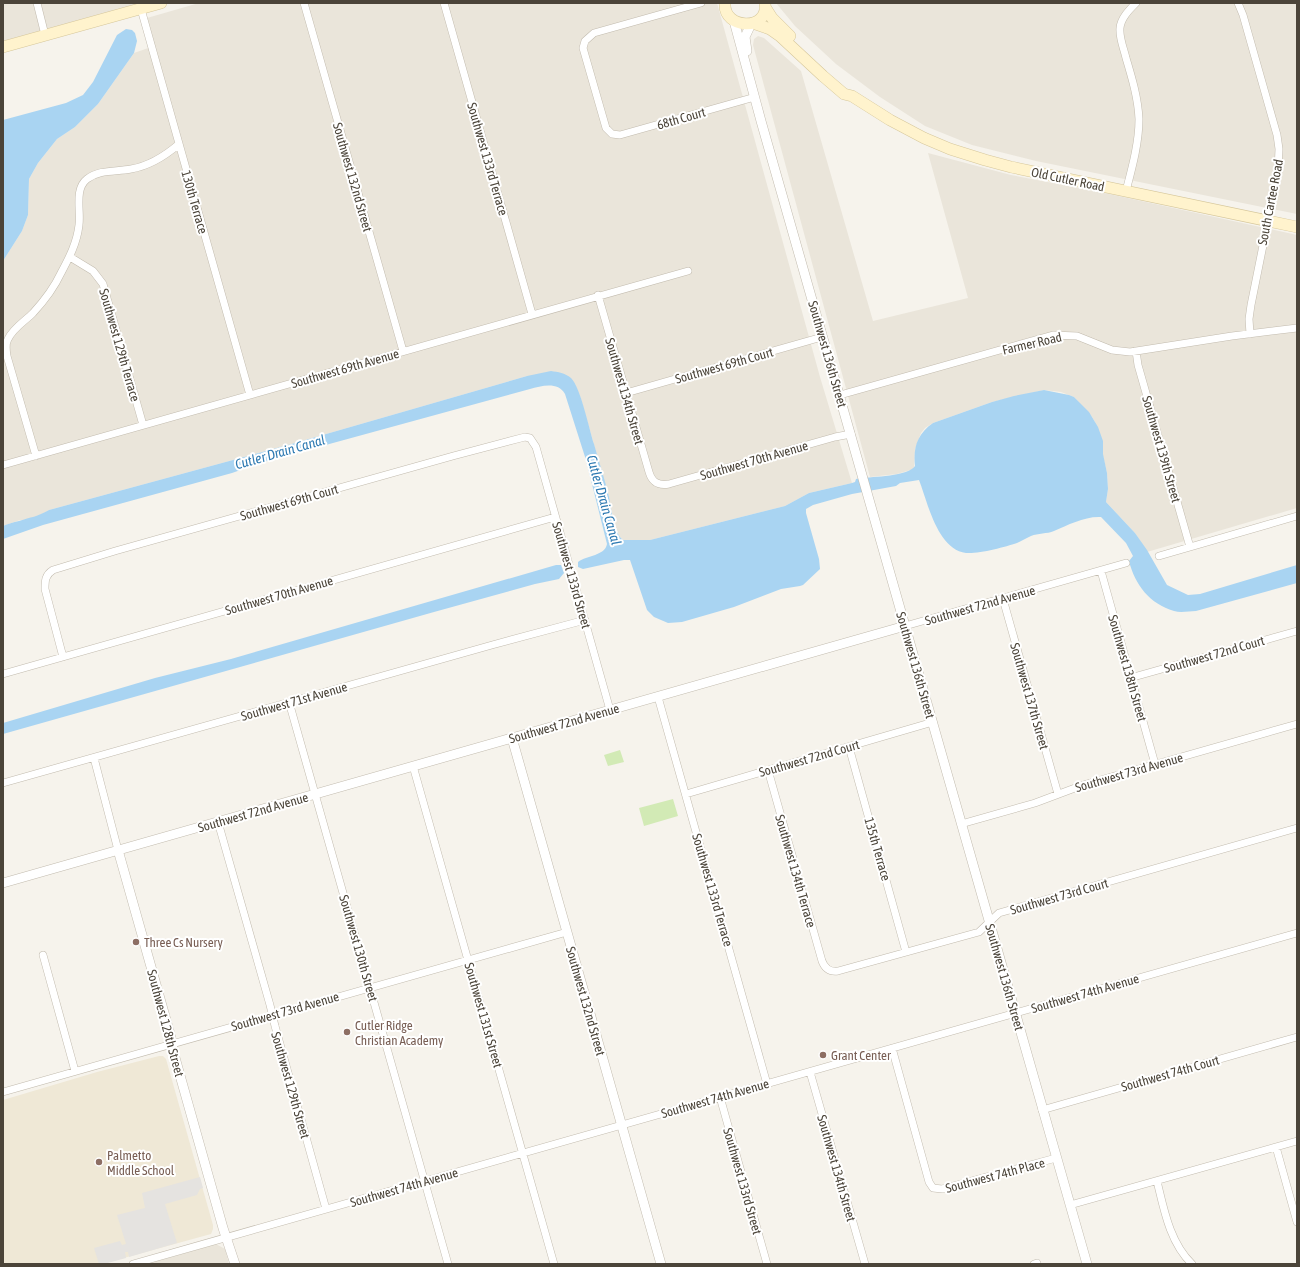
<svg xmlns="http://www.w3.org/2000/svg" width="1300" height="1267" viewBox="0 0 1300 1267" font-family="'Asap Condensed',sans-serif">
  <rect width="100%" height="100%" fill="#f6f3ec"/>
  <path fill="#eae5da" d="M 3,3 L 153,3 L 3,45 Z
    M 199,3 L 717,3 L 820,377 L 852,483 L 809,493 L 785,506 L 650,540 L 623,540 L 619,536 L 613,519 L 608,494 L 581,399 L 575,384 L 527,376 L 288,445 L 49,510 L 39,516 L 24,520 L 20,520 L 3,526 L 3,261 L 22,231 L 28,215 L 29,179 L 38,163 L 57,139 L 75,127 L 98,104 L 134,53 L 154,46 L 147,18 Z
    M 776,3 L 1297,3 L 1297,214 L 1036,161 L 972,145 L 925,126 L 880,97 L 836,64 L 795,26 Z
    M 758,36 L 764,38 L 801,71 L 873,321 L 968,298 L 928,153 L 1011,175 L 1100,192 L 1297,235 L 1297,508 L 1147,552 L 1135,533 L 1106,502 L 1108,489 L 1107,473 L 1095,422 L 1092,417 L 1074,397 L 1061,392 L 1044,390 L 992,402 L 933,423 L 925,428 L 921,433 L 915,449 L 914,469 L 897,474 L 870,477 L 753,45 L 754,39 Z
    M 216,1244 L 225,1249 L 229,1264 L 148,1264 Z"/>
  <path fill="#efe8d6" d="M 159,1056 L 163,1056 L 166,1059 L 213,1225 L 213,1229 L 211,1234 L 102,1264 L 3,1264 L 3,1100 L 97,1072 Z"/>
  <path fill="#d2eab5" d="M 620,750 L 624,762 L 608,766 L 604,755 Z
    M 673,799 L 678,816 L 644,826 L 639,808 Z"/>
  <path fill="#e5e3e0" d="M 200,1177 L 203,1188 L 200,1189 L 197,1195 L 165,1204 L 177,1243 L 129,1257 L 128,1252 L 125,1252 L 126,1258 L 104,1264 L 99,1264 L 94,1248 L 120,1241 L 122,1245 L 126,1244 L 117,1215 L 145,1208 L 142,1193 Z"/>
  <path fill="#a9d4f2" d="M 126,29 L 132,30 L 135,33 L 137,41 L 134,53 L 98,104 L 75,127 L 57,139 L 38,163 L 29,179 L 28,215 L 22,231 L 3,261 L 3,120 L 66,103 L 83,95 L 93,82 L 117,35 Z
    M 551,371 C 558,372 565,373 571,378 C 581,388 589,429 594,444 C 599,462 605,480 609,497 C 611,508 614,534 623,540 L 650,540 L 785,506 L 809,493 L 852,483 L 855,482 L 856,479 L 861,478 C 872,477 909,476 915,466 C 913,448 917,434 933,423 L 992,402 L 1014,396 L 1044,390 L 1069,395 L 1074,397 L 1089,412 L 1098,427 L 1103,441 L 1103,454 L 1107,473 L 1108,489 L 1106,502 L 1135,533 L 1147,550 L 1167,585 L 1188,595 L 1200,594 L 1297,565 L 1297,583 L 1196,611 C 1189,611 1181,613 1174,611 C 1150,604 1135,585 1129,561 L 1133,556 L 1126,543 L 1101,517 C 1085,516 1068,525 1054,531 C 1047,534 1038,533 1031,536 C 1026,538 1022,541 1017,543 C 1005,547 979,554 966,553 C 937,549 928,503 919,480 L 900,483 L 896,486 L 852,494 L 813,505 L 806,509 L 806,513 L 819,559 L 820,569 L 803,585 L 800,586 L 781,589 L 734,607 L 682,622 L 668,623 L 654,617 L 647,610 L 630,560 L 624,560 L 583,569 L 578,567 L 578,562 C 587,555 605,556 607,544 L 586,460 L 565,394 C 558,381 541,386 530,389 L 260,463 L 232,473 L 43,525 L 3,539 L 3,526 C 8,524 13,522 19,521 C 31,517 37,517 49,510 L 288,445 L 527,376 Z
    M 556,565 L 561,565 L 564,573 L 559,579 L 535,584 L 434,612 L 3,734 L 3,723 L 155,678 L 231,659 Z"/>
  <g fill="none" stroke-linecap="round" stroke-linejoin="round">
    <defs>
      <path id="minor" d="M 37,3 L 45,35
        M 304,3 L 403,351
        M 444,3 L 532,314
        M 701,3 L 594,33 L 585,41 L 583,48 L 606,128 L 612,134 L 620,135 L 755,97
        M 1238,3 L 1243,15 L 1277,135 L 1279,149 L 1278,171 L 1251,305 L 1249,319 L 1250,334
        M 141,9 L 250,395
        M 1126,191 C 1132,168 1139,143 1139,119 C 1138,98 1132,78 1126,58 C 1124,49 1119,38 1120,28 C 1121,18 1129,10 1136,3
        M 70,257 L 93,271 L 103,284 L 143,425
        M 598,295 L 649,472 C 652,482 658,486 669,484 L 835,437 L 851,434
        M 1136,351 L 1138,365 L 1190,547
        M 626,393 L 822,337
        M 840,395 L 1053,335 L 1077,336 L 1112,350 L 1130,352 L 1232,336 L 1297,328
        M 36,456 L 7,356 C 6,350 5,344 8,339 C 13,328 25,321 33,313 C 44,301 54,288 61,273 C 69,258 77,243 79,225 C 81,211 74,189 87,179 C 100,169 116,172 131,169 C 149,166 165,156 179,144
        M 3,465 L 688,271
        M 1159,556 L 1297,516
        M 1101,571 L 1155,764
        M 1003,599 L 1058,794
        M 905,626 L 1126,563
        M 63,657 L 45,589 C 45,581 45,575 53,570 L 115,551 L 453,456 L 525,437 L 530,438 L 536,447 L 610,710
        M 3,674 L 555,517
        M 1130,678 L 1297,631
        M 658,697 L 767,1084
        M 289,702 L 448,1264
        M 849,747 L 906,952
        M 94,758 L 118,850
        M 413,766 L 554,1264
        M 768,770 L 822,961 C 825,969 830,972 838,971 L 979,932 L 999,913 L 1297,828
        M 3,783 L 492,645 L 585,620
        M 686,794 L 933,722
        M 218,822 L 270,1005 L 275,1026 L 326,1209
        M 961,824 L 1035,803 L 1083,785 L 1297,724
        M 43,955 L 75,1071
        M 892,1048 L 929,1182 L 933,1188 L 942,1189 L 1056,1158
        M 810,1072 L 865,1264
        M 3,1092 L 567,932
        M 720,1097 L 767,1264
        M 1042,1110 L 1297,1037
        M 1276,1147 L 1297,1222
        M 1157,1181 C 1164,1210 1170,1243 1192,1264
        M 1070,1205 L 1297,1141
        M 133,1264 L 1297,933
        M 1034,1264 L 1037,1263"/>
      <path id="tertiary" d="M 734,21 L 761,121 L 1087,1264
        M 747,51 L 745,37 L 751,24
        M 512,738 L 661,1264
        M 118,850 L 170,1034 L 174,1054 L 223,1228 L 235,1264
        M 3,883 L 905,626"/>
      <path id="secondary" d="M 725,3 C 723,30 769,31 765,4
        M 765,7 L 772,18 L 790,36
        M 753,23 L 770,29 L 780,36 L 823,76 L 844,94 L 852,96 L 890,120 L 924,138 L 950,149 L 985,160 L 1011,167 L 1297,227
        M 3,47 L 161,3"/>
    </defs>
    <use href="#minor" stroke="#c2bbae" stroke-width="8"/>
    <use href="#tertiary" stroke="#c2bbae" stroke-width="10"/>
    <use href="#secondary" stroke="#d6c79b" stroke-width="12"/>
    <use href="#minor" stroke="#fff" stroke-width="7"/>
    <use href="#tertiary" stroke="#fff" stroke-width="9"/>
    <use href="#secondary" stroke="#fff3cd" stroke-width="11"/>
  </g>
  <g fill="#8d6e63" stroke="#fff" stroke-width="1.5">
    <circle cx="136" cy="942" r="4"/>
    <circle cx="347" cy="1032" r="4"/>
    <circle cx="823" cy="1055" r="4"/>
    <circle cx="99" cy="1162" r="4"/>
  </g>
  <g text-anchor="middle" stroke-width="4" stroke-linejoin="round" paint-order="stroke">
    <g font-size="13" fill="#4b4439" stroke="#fff">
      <text transform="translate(681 118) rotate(-16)" y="5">68th Court</text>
      <text transform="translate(488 159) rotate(74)" y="5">Southwest 133rd Terrace</text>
      <text transform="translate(353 177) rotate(74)" y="5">Southwest 132nd Street</text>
      <text transform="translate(1068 179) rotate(12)" y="5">Old Cutler Road</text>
      <text transform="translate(195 202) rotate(74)" y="5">130th Terrace</text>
      <text transform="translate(1270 202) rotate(-79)" y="5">South Cartee Road</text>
      <text transform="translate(1032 343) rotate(-13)" y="5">Farmer Road</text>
      <text transform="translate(120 345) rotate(74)" y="5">Southwest 129th Terrace</text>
      <text transform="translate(828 354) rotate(74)" y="5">Southwest 136th Street</text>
      <text transform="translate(724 365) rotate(-16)" y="5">Southwest 69th Court</text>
      <text transform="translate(345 368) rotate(-16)" y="5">Southwest 69th Avenue</text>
      <text transform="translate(625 391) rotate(74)" y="5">Southwest 134th Street</text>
      <text transform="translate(1162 449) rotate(74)" y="5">Southwest 139th Street</text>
      <text transform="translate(754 460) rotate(-16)" y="5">Southwest 70th Avenue</text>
      <text transform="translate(289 502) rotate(-16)" y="5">Southwest 69th Court</text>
      <text transform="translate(572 575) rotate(74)" y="5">Southwest 133rd Street</text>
      <text transform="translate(279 595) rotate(-16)" y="5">Southwest 70th Avenue</text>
      <text transform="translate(980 605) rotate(-16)" y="5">Southwest 72nd Avenue</text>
      <text transform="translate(1214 654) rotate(-16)" y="5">Southwest 72nd Court</text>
      <text transform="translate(916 665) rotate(74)" y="5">Southwest 136th Street</text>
      <text transform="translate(1128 668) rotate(74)" y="5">Southwest 138th Street</text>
      <text transform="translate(1030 696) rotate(74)" y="5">Southwest 137th Street</text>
      <text transform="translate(294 701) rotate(-16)" y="5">Southwest 71st Avenue</text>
      <text transform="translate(564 723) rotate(-16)" y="5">Southwest 72nd Avenue</text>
      <text transform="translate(809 758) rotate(-16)" y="5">Southwest 72nd Court</text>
      <text transform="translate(1129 772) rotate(-16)" y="5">Southwest 73rd Avenue</text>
      <text transform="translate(253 812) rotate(-16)" y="5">Southwest 72nd Avenue</text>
      <text transform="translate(878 849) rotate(74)" y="5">135th Terrace</text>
      <text transform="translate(796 871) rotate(74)" y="5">Southwest 134th Terrace</text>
      <text transform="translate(713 890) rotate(74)" y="5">Southwest 133rd Terrace</text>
      <text transform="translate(1059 896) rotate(-16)" y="5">Southwest 73rd Court</text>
      <text transform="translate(359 948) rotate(74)" y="5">Southwest 130th Street</text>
      <text transform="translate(1005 977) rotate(74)" y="5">Southwest 136th Street</text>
      <text transform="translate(1085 993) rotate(-16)" y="5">Southwest 74th Avenue</text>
      <text transform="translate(586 1001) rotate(74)" y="5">Southwest 132nd Street</text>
      <text transform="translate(285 1011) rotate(-16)" y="5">Southwest 73rd Avenue</text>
      <text transform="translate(484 1015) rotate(74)" y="5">Southwest 131st Street</text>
      <text transform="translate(166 1023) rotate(75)" y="5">Southwest 128th Street</text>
      <text transform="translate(1170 1073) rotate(-16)" y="5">Southwest 74th Court</text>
      <text transform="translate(291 1085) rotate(74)" y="5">Southwest 129th Street</text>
      <text transform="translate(715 1098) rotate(-16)" y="5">Southwest 74th Avenue</text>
      <text transform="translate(837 1168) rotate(74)" y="5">Southwest 134th Street</text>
      <text transform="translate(995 1175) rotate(-15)" y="5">Southwest 74th Place</text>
      <text transform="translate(743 1181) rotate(74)" y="5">Southwest 133rd Street</text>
      <text transform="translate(404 1187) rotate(-16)" y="5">Southwest 74th Avenue</text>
    </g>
    <g font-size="13" fill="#785e54" stroke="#fff" text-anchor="start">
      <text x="144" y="947">Three Cs Nursery</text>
      <text x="355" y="1030">Cutler Ridge<tspan x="355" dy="15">Christian Academy</tspan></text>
      <text x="831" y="1060">Grant Center</text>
      <text x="107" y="1160">Palmetto<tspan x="107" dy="15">Middle School</tspan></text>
    </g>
    <g font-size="14" font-style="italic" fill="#2e7ab2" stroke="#fff">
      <text transform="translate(280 452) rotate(-16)" y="5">Cutler Drain Canal</text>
      <text transform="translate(604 500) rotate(74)" y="5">Cutler Drain Canal</text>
    </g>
  </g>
  <rect width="1300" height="1267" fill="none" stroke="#4b4439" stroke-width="8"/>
</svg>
